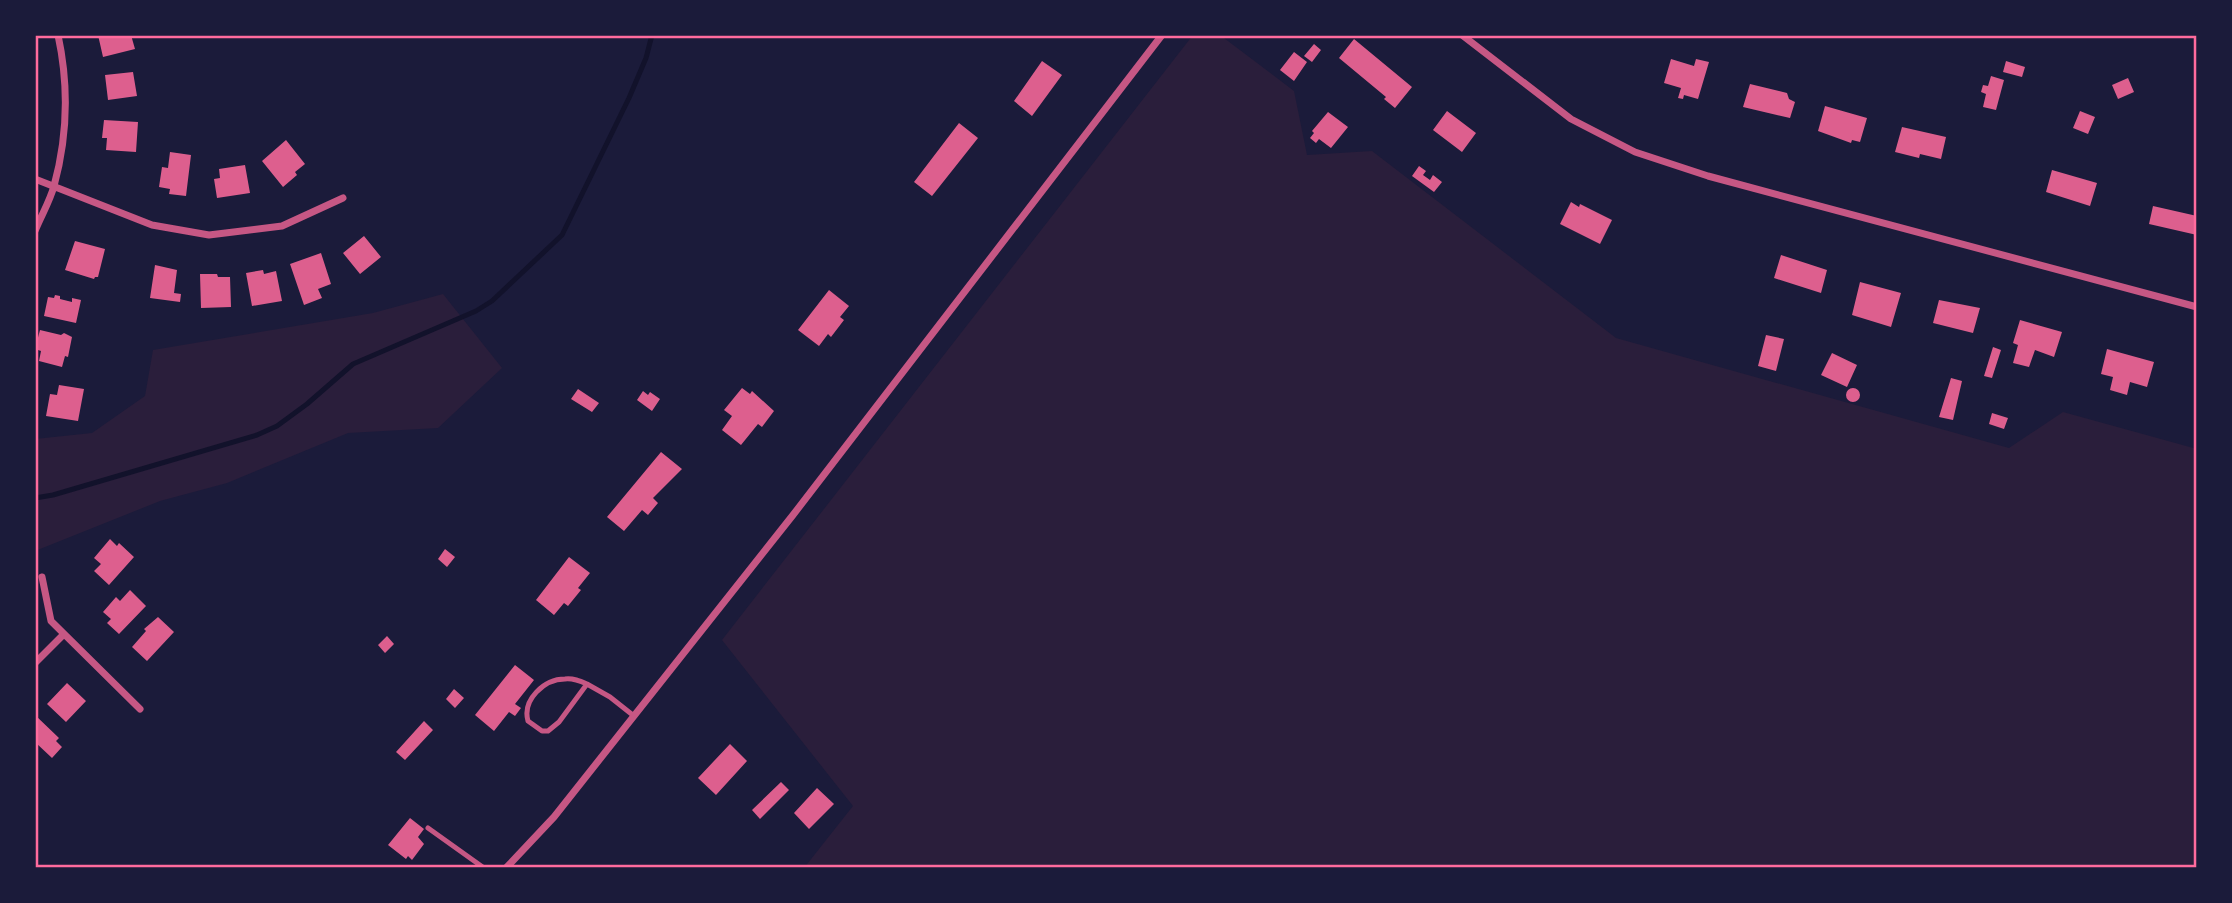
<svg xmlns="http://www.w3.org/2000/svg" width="2232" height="903" viewBox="0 0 2232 903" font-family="Montserrat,sans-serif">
  <rect width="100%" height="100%" fill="#1b1b3a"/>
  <path fill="#2a1e3b" d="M 1193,35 L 1220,35 L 1294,91 L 1307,155 L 1372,151 L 1616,338 L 2009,448 L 2063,412 L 2197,449 L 2197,868 L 804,868 L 853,806 L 722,640 Z
    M 443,294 L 502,368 L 438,428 L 348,433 L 227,483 L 160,501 L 35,551 L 35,439 L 92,433 L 145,396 L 153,350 L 373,313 Z"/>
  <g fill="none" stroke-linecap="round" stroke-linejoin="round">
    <path stroke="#12122b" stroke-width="5" d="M 35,498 L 53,495 L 257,435 L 277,426 L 307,404 L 353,364 L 476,311 L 492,301 L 562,235 L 629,98 L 646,58 L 652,35"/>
  </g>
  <path fill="#dd5f8e" d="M 98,35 L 131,35 L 135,49 L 103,57 Z
    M 1354,39 L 1412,87 L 1395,108 L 1384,99 L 1386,97 L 1339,58 Z
    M 1314,44 L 1321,50 L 1312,62 L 1304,56 Z
    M 1294,52 L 1307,62 L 1294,81 L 1280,70 Z
    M 1671,59 L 1694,66 L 1696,59 L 1709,62 L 1698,99 L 1684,95 L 1683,99 L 1678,98 L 1681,88 L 1664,83 Z
    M 1042,61 L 1062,75 L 1032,116 L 1014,101 Z
    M 2006,61 L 2025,67 L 2022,77 L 2003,72 Z
    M 133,72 L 137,96 L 108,100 L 105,75 Z
    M 1991,76 L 2004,80 L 1996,110 L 1983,107 L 1986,94 L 1981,92 L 1983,85 L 1988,86 Z
    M 2128,78 L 2134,92 L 2118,99 L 2112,85 Z
    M 1750,84 L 1787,93 L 1789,99 L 1795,102 L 1790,118 L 1743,107 Z
    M 1825,106 L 1867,118 L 1860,142 L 1852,140 L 1851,143 L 1818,131 Z
    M 1447,111 L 1476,133 L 1462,152 L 1433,130 Z
    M 2080,111 L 2095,117 L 2088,134 L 2073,128 Z
    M 1328,112 L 1348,127 L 1331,148 L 1319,139 L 1316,143 L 1310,138 L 1314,133 L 1312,131 Z
    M 104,120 L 138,122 L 136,152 L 106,150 L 107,138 L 102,138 Z
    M 959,123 L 978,138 L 932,196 L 914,182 Z
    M 1902,127 L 1946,137 L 1941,159 L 1920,154 L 1919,158 L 1895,152 Z
    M 286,140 L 305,164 L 295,172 L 297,175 L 283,187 L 262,161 Z
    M 170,152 L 191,155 L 186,196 L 169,194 L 170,189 L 159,187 L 162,167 L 168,168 Z
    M 245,165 L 250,193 L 217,198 L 214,179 L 220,178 L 219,169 Z
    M 1419,166 L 1426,171 L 1423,175 L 1430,180 L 1433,175 L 1442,182 L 1434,192 L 1412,176 Z
    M 2052,170 L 2097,183 L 2090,206 L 2046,192 Z
    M 1571,202 L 1579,207 L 1580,204 L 1612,220 L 1600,244 L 1560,224 Z
    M 2153,206 L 2197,216 L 2197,235 L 2149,224 Z
    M 364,236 L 381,257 L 360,274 L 343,253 Z
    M 75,241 L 105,249 L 98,277 L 95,277 L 94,279 L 65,270 Z
    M 321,253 L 331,284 L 318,289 L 322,298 L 304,305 L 290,264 Z
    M 1781,255 L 1827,270 L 1821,293 L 1774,278 Z
    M 155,265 L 177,270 L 174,293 L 181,294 L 180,302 L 150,298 Z
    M 263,270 L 264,274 L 276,271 L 282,301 L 252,306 L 246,273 Z
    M 200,274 L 217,274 L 218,277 L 230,277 L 231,307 L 201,308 Z
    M 1860,282 L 1901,293 L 1891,327 L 1852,315 Z
    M 829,290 L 849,306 L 840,317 L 844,320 L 831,337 L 828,334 L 819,346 L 798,330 Z
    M 55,295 L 60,296 L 60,299 L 72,302 L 72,298 L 81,300 L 76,323 L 44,316 L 48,297 L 54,298 Z
    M 1939,300 L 1980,308 L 1973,333 L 1933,323 Z
    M 2020,320 L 2062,332 L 2054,357 L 2035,350 L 2029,367 L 2013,363 L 2018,345 L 2013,343 Z
    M 40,330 L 61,335 L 64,333 L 72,337 L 68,357 L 65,356 L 62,367 L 39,361 L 41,351 L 35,349 Z
    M 1766,335 L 1784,339 L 1776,371 L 1758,366 Z
    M 1993,347 L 2001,350 L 1992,378 L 1984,376 Z
    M 2107,349 L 2154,362 L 2147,387 L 2130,382 L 2127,395 L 2110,390 L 2113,377 L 2101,374 Z
    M 1832,353 L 1857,365 L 1847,387 L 1821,375 Z
    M 1951,378 L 1962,381 L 1953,420 L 1939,417 Z
    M 59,385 L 84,389 L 78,421 L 46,416 L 50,394 L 57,395 Z
    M1846 395a7 7 0 1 1 14 0a7 7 0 1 1-14 0Z
    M 742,388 L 750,394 L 752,391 L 774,411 L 762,427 L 758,424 L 741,445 L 722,430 L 732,416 L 724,410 Z
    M 578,389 L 599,403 L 592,412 L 571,399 Z
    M 643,391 L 648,395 L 650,392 L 660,399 L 652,411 L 637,400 Z
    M 1992,413 L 2008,418 L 2004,429 L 1989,424 Z
    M 661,452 L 682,469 L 653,498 L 658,503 L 648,515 L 642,510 L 624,531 L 607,517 Z
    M 110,539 L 117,546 L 119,543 L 134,557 L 109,585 L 94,571 L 101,564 L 94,558 Z
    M 445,549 L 455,557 L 447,567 L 438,559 Z
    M 569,557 L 590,573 L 578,588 L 581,590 L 568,606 L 564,603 L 554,615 L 536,600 Z
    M 130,590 L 146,606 L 119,634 L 107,623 L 111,619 L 103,612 L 116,597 L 120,601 Z
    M 158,617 L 174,632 L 147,661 L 132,647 L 146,631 L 144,629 Z
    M 387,636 L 394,644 L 385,653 L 378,645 Z
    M 515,665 L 534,680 L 515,704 L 521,708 L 515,716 L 509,712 L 494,731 L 475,715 Z
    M 67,683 L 86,701 L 66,722 L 47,704 Z
    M 454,689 L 464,698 L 455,708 L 446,699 Z
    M 35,715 L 59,738 L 56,741 L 62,747 L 52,758 L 35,742 Z
    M 424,721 L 433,730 L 405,760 L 396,752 Z
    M 730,744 L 747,761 L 716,795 L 698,778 Z
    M 781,782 L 789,790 L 760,819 L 752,810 Z
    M 817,788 L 834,804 L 809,829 L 794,813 Z
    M 410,818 L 424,829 L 418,837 L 424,844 L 412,860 L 408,856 L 406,859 L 388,845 Z"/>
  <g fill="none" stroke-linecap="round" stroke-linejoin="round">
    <path stroke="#c65784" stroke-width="5" d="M 587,684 C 580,681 573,678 565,679 C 544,679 522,700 528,721 L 542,731 L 548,731 L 559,722 L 587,684 L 610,697 L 634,716
      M 428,828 L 484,868"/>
    <path stroke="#c65784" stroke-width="7" d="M 1462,35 L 1571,119 L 1635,152 L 1708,176 L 2197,307
      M 35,179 L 152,225 L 209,235 L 282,226 L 343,198
      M 35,231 C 41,216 50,201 54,186 C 68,135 69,86 58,35
      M 42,577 L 51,621 L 140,709
      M 35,663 L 63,635
      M 506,868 L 554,817 L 793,515 L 1162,35"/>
  </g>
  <rect width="2232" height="903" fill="none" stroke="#1b1b3a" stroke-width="74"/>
  <rect x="37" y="37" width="2158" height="829" fill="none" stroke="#ff6b9d" stroke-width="2.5"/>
</svg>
